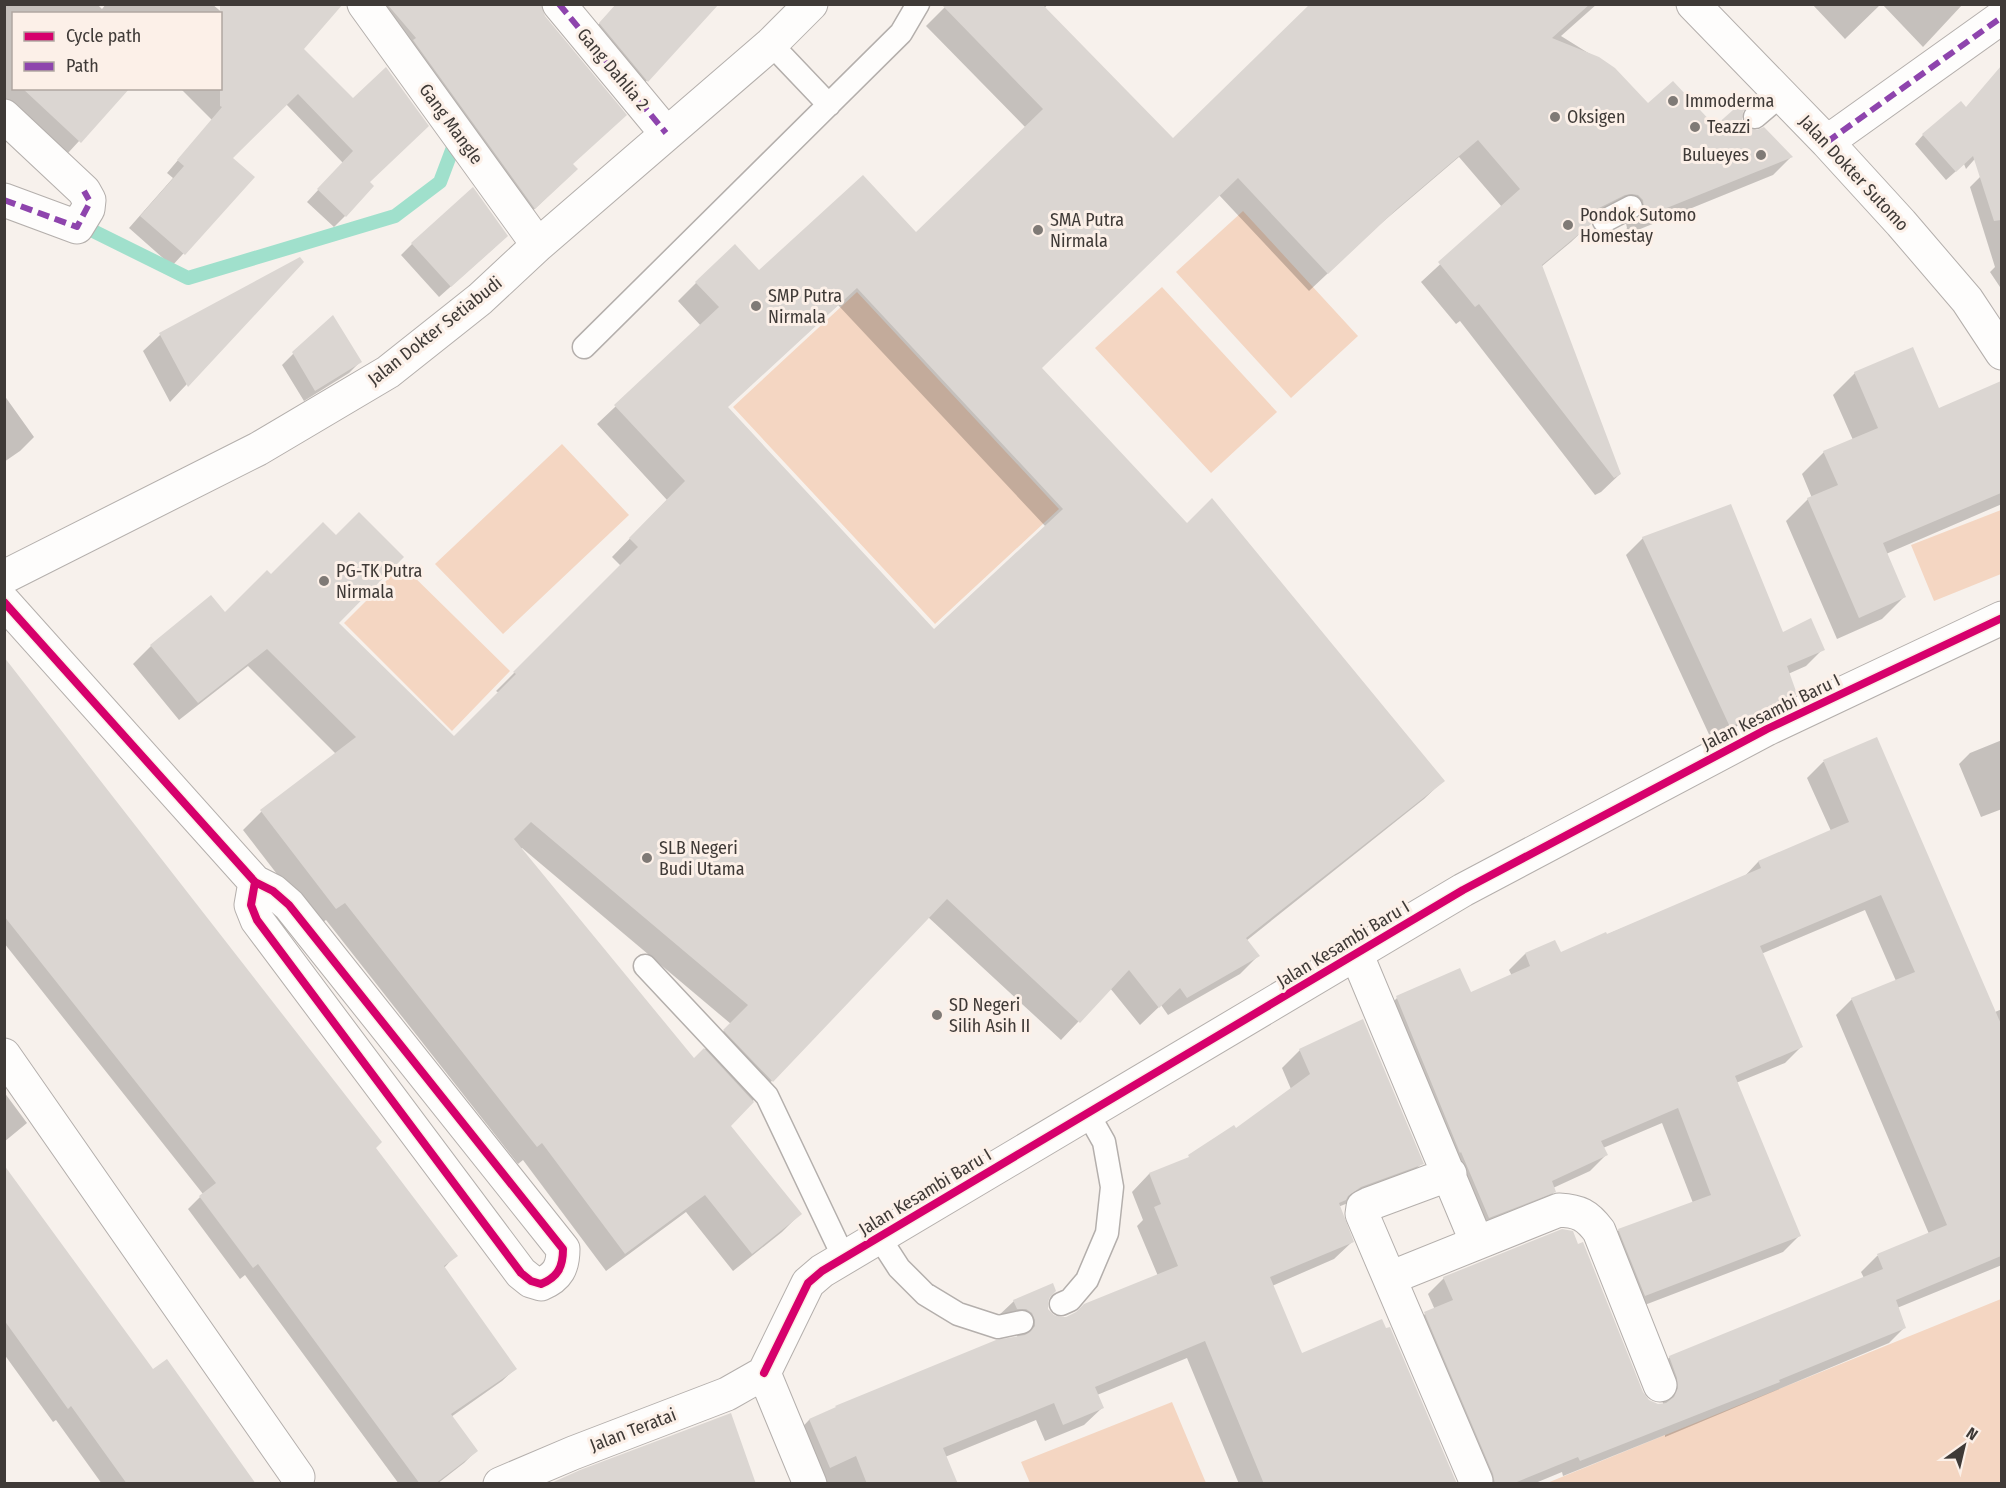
<svg xmlns="http://www.w3.org/2000/svg" width="2006" height="1488" viewBox="0 0 2006 1488" font-family="'Fira Sans Condensed',sans-serif">
  <rect width="100%" height="100%" fill="#f7f1ec"/>
  <path fill="#f4d6c2" d="M 1243,211 L 1358,336 L 1291,398 L 1176,272 Z
    M 1162,287 L 1277,412 L 1211,473 L 1095,348 Z
    M 857,292 L 1059,509 L 935,624 L 733,407 Z
    M 562,444 L 629,515 L 503,634 L 435,564 Z
    M 2001,510 L 2001,574 L 1934,601 L 1911,545 Z
    M 402,565 L 510,671 L 452,731 L 344,623 Z
    M 2001,1299 L 2001,1483 L 1547,1483 Z
    M 1172,1402 L 1206,1483 L 1030,1483 L 1021,1462 Z"/>
  <path fill="#0003" fill-rule="evenodd" d="M 4,4 L 97,4 L 102,9 L 106,4 L 212,4 L 231,20 L 302,49 L 353,100 L 368,183 L 345,216 L 334,227 L 307,202 L 343,163 L 286,104 L 231,158 L 253,177 L 172,266 L 129,228 L 173,178 L 167,173 L 212,120 L 180,88 L 220,88 L 220,14 L 14,14 L 14,88 L 128,88 L 68,153 L 20,109 L 4,115 Z
    M 539,4 L 571,164 L 564,181 L 523,220 L 368,5 Z
    M 617,4 L 708,15 L 636,92 L 589,35 Z
    M 948,4 L 1048,4 L 1044,9 L 1173,140 L 1313,4 L 1597,4 L 1561,36 L 1614,69 L 1648,105 L 1715,128 L 1740,119 L 1744,127 L 1791,157 L 1773,175 L 1623,236 L 1627,228 L 1625,219 L 1605,213 L 1590,221 L 1590,224 L 1571,242 L 1541,267 L 1620,474 L 1601,492 L 1595,495 L 1460,321 L 1456,324 L 1421,282 L 1502,207 L 1459,157 L 1378,226 L 1309,291 L 1219,195 L 1040,368 L 1186,525 L 1443,781 L 1424,799 L 1246,941 L 1258,956 L 1240,974 L 1168,1015 L 1161,1005 L 1140,1025 L 1110,988 L 1061,1040 L 928,917 L 729,1126 L 800,1214 L 782,1232 L 733,1271 L 686,1212 L 606,1271 L 523,1160 L 518,1164 L 326,920 L 317,926 L 243,830 L 261,812 L 336,754 L 248,666 L 179,720 L 133,664 L 151,646 L 225,614 L 337,623 L 454,738 L 499,693 L 496,691 L 621,566 L 612,557 L 667,500 L 597,424 L 701,326 L 678,301 L 696,283 L 759,272 L 916,234 L 1026,128 L 926,26 ZM 838,305 L 1046,527 L 934,631 L 726,407 ZM 522,848 L 731,1024 L 694,1060 L 520,849 Z
    M 1812,4 L 1881,4 L 1845,39 Z
    M 1882,4 L 1963,4 L 1923,47 Z
    M 1999,71 L 2002,72 L 2002,128 L 1966,169 L 1964,164 L 1946,180 L 1915,144 L 1923,135 L 1966,108 Z
    M 2002,171 L 2002,290 L 1990,272 L 1995,267 L 1970,187 L 1980,177 Z
    M 412,244 L 495,247 L 439,297 L 401,255 Z
    M 300,259 L 302,262 L 170,402 L 143,351 L 160,335 Z
    M 293,354 L 360,362 L 349,373 L 304,401 L 282,365 Z
    M 1855,373 L 1938,409 L 1999,384 L 2002,391 L 2002,504 L 1886,554 L 1904,597 L 1882,619 L 1837,639 L 1786,521 L 1808,499 L 1812,498 L 1802,474 L 1824,452 L 1853,440 L 1833,395 Z
    M 4,395 L 34,437 L 20,451 L 4,462 Z
    M 1643,538 L 1782,634 L 1823,649 L 1806,666 L 1788,674 L 1795,694 L 1779,710 L 1713,743 L 1626,555 Z
    M 4,686 L 374,1148 L 456,1255 L 444,1268 L 515,1369 L 502,1381 L 451,1417 L 476,1451 L 464,1463 L 437,1484 L 399,1484 L 245,1275 L 240,1279 L 188,1209 L 203,1194 L 4,943 Z
    M 1876,739 L 1995,1012 L 2002,1009 L 2002,1265 L 1897,1308 L 1905,1327 L 1889,1343 L 1665,1437 L 1665,1435 L 1563,1476 L 1562,1472 L 1533,1484 L 1475,1484 L 1409,1330 L 1425,1314 L 1435,1310 L 1428,1294 L 1444,1278 L 1641,1393 L 1648,1401 L 1658,1405 L 1663,1404 L 1662,1395 L 1653,1373 L 1670,1357 L 1864,1278 L 1861,1272 L 1877,1256 L 1929,1234 L 1836,1015 L 1852,999 L 1896,981 L 1865,910 L 1761,954 L 1801,1047 L 1785,1063 L 1736,1083 L 1799,1236 L 1783,1252 L 1629,1311 L 1603,1246 L 1619,1230 L 1693,1203 L 1662,1123 L 1603,1148 L 1606,1155 L 1590,1171 L 1553,1188 L 1555,1191 L 1539,1208 L 1473,1233 L 1381,1014 L 1397,998 L 1470,994 L 1512,976 L 1509,970 L 1525,954 L 1560,954 L 1743,878 L 1758,862 L 1831,831 L 1807,778 L 1823,762 Z
    M 2002,740 L 2002,809 L 1981,817 L 1959,764 L 1970,753 Z
    M 1300,1050 L 1422,1163 L 1404,1181 L 1338,1207 L 1352,1242 L 1334,1259 L 1272,1286 L 1301,1355 L 1455,1484 L 1239,1484 L 1187,1358 L 1097,1395 L 1102,1408 L 1084,1425 L 1045,1441 L 1036,1420 L 945,1457 L 956,1484 L 811,1484 L 792,1438 L 809,1420 L 1018,1338 L 1015,1331 L 996,1318 L 1014,1301 L 1048,1298 L 1047,1310 L 1053,1316 L 1066,1318 L 1158,1276 L 1137,1226 L 1143,1220 L 1132,1192 L 1149,1174 L 1185,1160 L 1236,1131 L 1291,1089 L 1282,1068 Z
    M 4,1092 L 27,1123 L 4,1142 Z
    M 4,1168 L 152,1371 L 255,1484 L 102,1484 L 56,1420 L 53,1422 L 4,1354 Z"/>
  <g fill="none" stroke-linecap="round" stroke-linejoin="round">
    <path stroke="#a0e0cc" stroke-width="14" d="M 79,224 L 188,278 L 395,216 L 440,182 L 457,137"/>
  </g>
  <path fill="#dbd6d2" fill-rule="evenodd" d="M 220,4 L 343,4 L 304,49 L 353,98 L 386,67 L 429,126 L 370,182 L 374,186 L 346,217 L 317,189 L 353,151 L 298,94 L 233,158 L 255,177 L 185,255 L 140,216 L 184,166 L 177,160 L 222,107 L 220,106 Z
    M 387,4 L 541,4 L 545,16 L 627,115 L 573,164 L 578,169 L 535,209 L 413,40 L 416,38 Z
    M 616,4 L 719,4 L 648,82 L 599,23 Z
    M 941,4 L 1042,4 L 1173,138 L 1310,4 L 1590,4 L 1552,38 L 1599,57 L 1615,68 L 1648,103 L 1673,81 L 1715,126 L 1742,102 L 1746,107 L 1743,112 L 1742,119 L 1745,126 L 1750,129 L 1757,130 L 1764,127 L 1793,157 L 1642,218 L 1640,216 L 1644,208 L 1643,200 L 1638,195 L 1632,194 L 1625,195 L 1597,209 L 1592,214 L 1591,224 L 1542,265 L 1621,474 L 1614,478 L 1479,304 L 1475,307 L 1438,262 L 1520,189 L 1478,140 L 1398,208 L 1328,274 L 1238,178 L 1042,368 L 1187,523 L 1212,498 L 1445,781 L 1246,938 L 1260,956 L 1187,998 L 1180,988 L 1159,1008 L 1129,970 L 1080,1023 L 947,899 L 773,1082 L 723,1030 L 748,1005 L 531,822 L 514,839 L 694,1058 L 704,1048 L 754,1102 L 731,1126 L 802,1214 L 752,1254 L 705,1195 L 625,1254 L 542,1143 L 537,1147 L 345,903 L 336,909 L 260,810 L 356,737 L 267,649 L 198,703 L 150,645 L 211,595 L 225,612 L 267,570 L 271,574 L 323,522 L 336,535 L 359,512 L 404,557 L 339,623 L 454,736 L 516,674 L 513,672 L 638,547 L 629,538 L 685,481 L 614,405 L 719,307 L 695,282 L 735,244 L 759,270 L 863,175 L 916,232 L 1043,109 ZM 857,288 L 1063,509 L 934,629 L 728,407 Z
    M 2001,66 L 2001,220 L 1994,221 L 1973,156 L 1956,172 L 1922,134 L 1961,101 L 1966,107 Z
    M 22,88 L 130,88 L 81,143 Z
    M 473,187 L 508,236 L 451,287 L 411,243 Z
    M 300,257 L 304,262 L 188,387 L 159,333 Z
    M 333,315 L 362,362 L 315,391 L 292,352 Z
    M 1913,347 L 1939,408 L 2001,381 L 2001,493 L 1883,543 L 1906,597 L 1859,618 L 1807,498 L 1838,485 L 1823,451 L 1878,428 L 1854,372 Z
    M 1731,504 L 1783,632 L 1811,618 L 1825,650 L 1787,666 L 1797,694 L 1730,727 L 1642,537 Z
    M 4,657 L 382,1142 L 376,1148 L 458,1256 L 444,1266 L 517,1369 L 451,1414 L 478,1451 L 435,1484 L 420,1484 L 258,1264 L 253,1268 L 199,1196 L 216,1183 L 4,916 Z
    M 1877,737 L 2001,1024 L 2001,1256 L 1896,1300 L 1906,1328 L 1779,1380 L 1780,1382 L 1580,1461 L 1578,1457 L 1512,1484 L 1495,1484 L 1493,1474 L 1424,1312 L 1453,1300 L 1443,1277 L 1562,1229 L 1573,1231 L 1578,1244 L 1583,1242 L 1643,1392 L 1649,1400 L 1658,1404 L 1666,1403 L 1674,1397 L 1678,1388 L 1677,1378 L 1669,1356 L 1883,1269 L 1877,1254 L 1947,1225 L 1851,998 L 1915,972 L 1881,895 L 1760,946 L 1803,1047 L 1735,1076 L 1801,1236 L 1645,1296 L 1618,1229 L 1711,1195 L 1678,1108 L 1601,1141 L 1608,1155 L 1552,1181 L 1556,1192 L 1489,1218 L 1461,1152 L 1460,1153 L 1396,996 L 1460,968 L 1471,992 L 1530,966 L 1525,953 L 1555,940 L 1561,952 L 1606,932 L 1607,934 L 1761,868 L 1758,861 L 1849,822 L 1823,760 Z
    M 1363,1019 L 1424,1164 L 1361,1187 L 1348,1196 L 1346,1200 L 1339,1203 L 1354,1242 L 1270,1277 L 1302,1353 L 1382,1319 L 1386,1328 L 1390,1327 L 1457,1484 L 1264,1484 L 1205,1341 L 1095,1387 L 1104,1408 L 1063,1425 L 1054,1403 L 943,1448 L 958,1484 L 867,1484 L 856,1456 L 830,1468 L 809,1419 L 836,1407 L 835,1406 L 996,1340 L 1025,1335 L 1030,1332 L 1035,1326 L 1035,1320 L 1032,1313 L 1026,1309 L 1017,1309 L 1013,1300 L 1053,1283 L 1056,1291 L 1050,1297 L 1048,1302 L 1048,1309 L 1054,1315 L 1059,1317 L 1066,1317 L 1076,1312 L 1084,1304 L 1178,1266 L 1154,1207 L 1161,1204 L 1149,1173 L 1189,1157 L 1188,1155 L 1234,1125 L 1236,1128 L 1310,1074 L 1299,1049 Z
    M 4,1165 L 153,1369 L 167,1359 L 256,1484 L 127,1484 L 71,1406 L 68,1409 L 4,1320 Z
    M 731,1413 L 756,1484 L 549,1484 L 580,1470 Z"/>
  <g fill="none" stroke-linecap="round" stroke-linejoin="round">
    <defs>
      <path id="service" d="M 771,44 L 829,105
        M 1755,117 L 1781,95
        M 1604,221 L 1631,207
        M 584,347 L 901,33 L 918,4
        M 645,966 L 767,1096 L 844,1258
        M 879,1237 L 899,1268 L 925,1294 L 958,1314 L 998,1327 L 1022,1322
        M 1061,1304 L 1070,1300 L 1087,1280 L 1107,1233 L 1112,1187 L 1104,1142 L 1087,1112"/>
      <path id="minor" d="M 364,4 L 538,245
        M 559,4 L 666,133
        M 1693,4 L 1827,142 L 1901,223 L 1967,300 L 2002,353
        M 4,116 L 84,191 L 89,200 L 88,209 L 77,227 L 4,200
        M 1827,142 L 2002,17
        M 4,577 L 258,449 L 388,372 L 480,299 L 538,245 L 771,44 L 811,4
        M 4,602 L 255,882 L 273,891 L 289,905 L 563,1249 C 563,1267 558,1277 541,1284 L 531,1281 L 521,1273 L 257,920 L 251,905 L 255,882
        M 1356,953 L 1477,1243
        M 4,1055 L 298,1477
        M 1450,1174 L 1369,1204 L 1363,1207 L 1362,1214 L 1476,1481
        M 1390,1278 L 1559,1210 C 1579,1211 1587,1215 1599,1231 L 1660,1385
        M 764,1373 L 808,1283 L 822,1271 L 1463,890 L 1767,729 L 2002,618
        M 764,1373 L 810,1484
        M 500,1484 L 573,1453 L 727,1394 L 764,1373"/>
    </defs>
    <use href="#service" stroke="#b4afac" stroke-width="25"/>
    <use href="#minor" stroke="#b4afac" stroke-width="35"/>
    <use href="#service" stroke="#fefdfc" stroke-width="22"/>
    <use href="#minor" stroke="#fefdfc" stroke-width="33"/>
    <path stroke="#8e44ad" stroke-width="6" stroke-dasharray="12 6" stroke-linecap="butt" d="M 559,4 L 666,133
      M 1827,142 L 2002,17
      M 4,200 L 77,227 L 89,204 L 89,200 L 84,191"/>
    <defs>
      <path id="cycleway" d="M 4,602 L 255,882 L 273,891 L 289,905 L 563,1249 C 563,1267 558,1277 541,1284 L 531,1281 L 521,1273 L 257,920 L 251,905 L 255,882
        M 764,1373 L 808,1283 L 822,1271 L 1463,890 L 1767,729 L 2002,618"/>
    </defs>
    <use href="#cycleway" stroke="#fcf0e8" stroke-width="11"/>
    <use href="#cycleway" stroke="#d6006c" stroke-width="8"/>
  </g>
  <g fill="#7f7a76" stroke="#fcf0e8" stroke-width="2">
    <circle cx="1673" cy="101" r="6"/>
    <circle cx="1555" cy="117" r="6"/>
    <circle cx="1695" cy="127" r="6"/>
    <circle cx="1761" cy="155" r="6"/>
    <circle cx="1568" cy="225" r="6"/>
    <circle cx="1038" cy="230" r="6"/>
    <circle cx="756" cy="306" r="6"/>
    <circle cx="324" cy="581" r="6"/>
    <circle cx="647" cy="858" r="6"/>
    <circle cx="937" cy="1015" r="6"/>
  </g>
  <g text-anchor="middle" stroke-width="6" stroke-linejoin="round" paint-order="stroke">
    <g font-size="18" fill="#3f3a37" stroke="#fcf0e8">
      <text transform="translate(613 69) rotate(50)" y="6">Gang Dahlia 2</text>
      <text transform="translate(451 124) rotate(54)" y="6">Gang Mangle</text>
      <text transform="translate(1854 173) rotate(47)" y="6">Jalan Dokter Sutomo</text>
      <text transform="translate(435 331) rotate(-38)" y="6">Jalan Dokter Setiabudi</text>
      <text transform="translate(1771 712) rotate(-26)" y="6">Jalan Kesambi Baru I</text>
      <text transform="translate(1343 944) rotate(-31)" y="6">Jalan Kesambi Baru I</text>
      <text transform="translate(925 1192) rotate(-31)" y="6">Jalan Kesambi Baru I</text>
      <text transform="translate(633 1430) rotate(-21)" y="6">Jalan Teratai</text>
    </g>
    <g font-size="18" fill="#3f3a37" stroke="#fcf0e8" text-anchor="start">
      <text x="1685" y="107">Immoderma</text>
      <text x="1567" y="123">Oksigen</text>
      <text x="1707" y="133">Teazzi</text>
      <text x="1749" y="161" text-anchor="end">Bulueyes</text>
      <text x="1580" y="221">Pondok Sutomo<tspan x="1580" dy="21">Homestay</tspan></text>
      <text x="1050" y="226">SMA Putra<tspan x="1050" dy="21">Nirmala</tspan></text>
      <text x="768" y="302">SMP Putra<tspan x="768" dy="21">Nirmala</tspan></text>
      <text x="336" y="577">PG-TK Putra<tspan x="336" dy="21">Nirmala</tspan></text>
      <text x="659" y="854">SLB Negeri<tspan x="659" dy="21">Budi Utama</tspan></text>
      <text x="949" y="1011">SD Negeri<tspan x="949" dy="21">Silih Asih II</tspan></text>
    </g>
  </g>
  <rect width="2006" height="1488" fill="none" stroke="#3f3a37" stroke-width="12"/>
  <rect x="12" y="12" width="210" height="78" fill="#fcf0e8" stroke="#b0a7a1" stroke-width="1.5"/>
  <rect x="24" y="32" width="30" height="9" fill="#d6006c" stroke="#b0a7a1" stroke-width="1.5"/>
  <text x="66" y="42" font-size="18" fill="#3f3a37">Cycle path</text>
  <rect x="24" y="62" width="30" height="9" fill="#8e44ad" stroke="#b0a7a1" stroke-width="1.5"/>
  <text x="66" y="72" font-size="18" fill="#3f3a37">Path</text>
  <g transform="translate(1964 1446) rotate(34)" stroke="#fcf0e8" stroke-width="4.5" paint-order="stroke">
  <path d="M0-4.5L10 22L0 15L-10 22Z" fill="#3f3a37"/>
  <text y="-9" font-size="16" font-weight="bold" text-anchor="middle" fill="#3f3a37">N</text>
  </g>
</svg>
